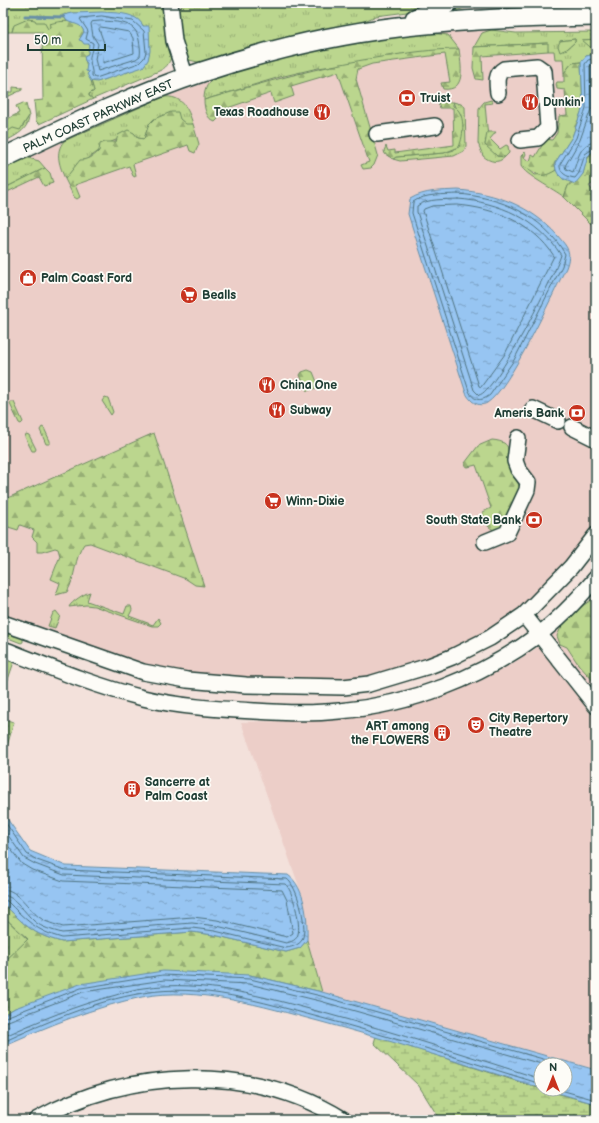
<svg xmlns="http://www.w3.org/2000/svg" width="599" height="1123" viewBox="0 0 599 1123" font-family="'Balsamiq Sans',sans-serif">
  <defs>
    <pattern id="grass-tufts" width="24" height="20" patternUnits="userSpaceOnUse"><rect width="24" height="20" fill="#bbd68e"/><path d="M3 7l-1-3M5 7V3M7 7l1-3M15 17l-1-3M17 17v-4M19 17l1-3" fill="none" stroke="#97af75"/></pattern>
    <pattern id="forest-firs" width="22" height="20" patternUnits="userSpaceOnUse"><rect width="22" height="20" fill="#bbd68e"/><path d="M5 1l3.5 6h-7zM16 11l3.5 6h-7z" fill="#97af75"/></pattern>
    <pattern id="wetland-marsh" width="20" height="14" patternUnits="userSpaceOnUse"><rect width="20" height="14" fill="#bbd68e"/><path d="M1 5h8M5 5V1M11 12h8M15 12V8" fill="none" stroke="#97af75"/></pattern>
    <pattern id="water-ripples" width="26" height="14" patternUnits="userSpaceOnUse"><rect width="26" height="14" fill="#97c5f2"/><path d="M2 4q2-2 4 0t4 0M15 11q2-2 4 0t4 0" fill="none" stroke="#7ba1c5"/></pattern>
  </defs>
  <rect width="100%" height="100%" fill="#f3e1db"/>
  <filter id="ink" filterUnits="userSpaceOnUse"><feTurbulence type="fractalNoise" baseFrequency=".025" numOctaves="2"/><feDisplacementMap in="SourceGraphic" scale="8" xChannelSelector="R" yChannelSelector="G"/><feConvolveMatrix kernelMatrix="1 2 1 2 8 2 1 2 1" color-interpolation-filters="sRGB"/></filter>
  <g filter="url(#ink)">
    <path fill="#eccec8" d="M 491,30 L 516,33 L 596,32 L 596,525 L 572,559 L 541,589 L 499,624 L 458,649 L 425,663 L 351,681 L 234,680 L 139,665 L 3,617 L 3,168 L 140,106 L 241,70 L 285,58 L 431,33 Z
      M 596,597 L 596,1070 L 322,992 L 307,940 L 308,926 L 302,895 L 241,722 L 325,720 L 389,711 L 448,695 L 505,668 L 534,650 L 560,627 L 579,608 Z"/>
    <path fill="url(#grass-tufts)" stroke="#6d8a61" fill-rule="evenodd" d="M 12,3 L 161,3 L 171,57 C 169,64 166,68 159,71 L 93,99 L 89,96 L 89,94 L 94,91 L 91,81 C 104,83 113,75 124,71 L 126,73 C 134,68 143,69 147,61 C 149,59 148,54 149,52 C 150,34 146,21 127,15 L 73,13 L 63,16 L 67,21 L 50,24 L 50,28 L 47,29 L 28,19 L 13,27 L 12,32 L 3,32 L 3,23 L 6,17 L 3,10 Z
      M 184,3 L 442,3 L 430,9 L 376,16 L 355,25 L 202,63 L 189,60 L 184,56 L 176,14 Z
      M 456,3 L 481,3 L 455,11 L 452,6 Z
      M 491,30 L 516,33 L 596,32 L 596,39 L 583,40 L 594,50 L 596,54 L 586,56 L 581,62 L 572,63 L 564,73 L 563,59 L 555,59 L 554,51 L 548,51 L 547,43 L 474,47 L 482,33 ZM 575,39 L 575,42 L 567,49 L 560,41 Z
      M 431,33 L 448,35 L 459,49 L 318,68 L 280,77 L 204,100 C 204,92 206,84 213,79 C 226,71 245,69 260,65 C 316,49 373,38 431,33 Z
      M 163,97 C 182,95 188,108 193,124 L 186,125 L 180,119 L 149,124 L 144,139 L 138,138 L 134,133 L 111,142 L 74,169 L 65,179 C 60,166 54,153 64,141 Z
      M 491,100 L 493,103 L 485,104 L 488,138 L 485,140 L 497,156 L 505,157 C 498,164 490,162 483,156 L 478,143 L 479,108 L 484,102 Z
      M 453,102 L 461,104 L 465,107 L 466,146 L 464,151 L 454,156 L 400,161 L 393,159 L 396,157 L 444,153 L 454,150 L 462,125 Z
      M 29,116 C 29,130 14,137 3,142 L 3,129 L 23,126 Z
      M 28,158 L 39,161 L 45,168 L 3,189 L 3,168 Z
      M 521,166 L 527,168 L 535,175 L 550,173 L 556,170 L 563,179 L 571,182 L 568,186 L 564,197 C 554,189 525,175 521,166 Z
      M 105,397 L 108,398 L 113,412 L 111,415 L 102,401 Z
      M 42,427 L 44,428 L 50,441 L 50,444 L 46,444 L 40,430 Z
      M 26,434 L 29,435 L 36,449 L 35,451 L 32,451 L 25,437 Z
      M 90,592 L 87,601 L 124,614 L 127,606 L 131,606 L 132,610 L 129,616 L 153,625 L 158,618 L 161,623 L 158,626 L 152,626 L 94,606 L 86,605 L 69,607 C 71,602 85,593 90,592 Z
      M 56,611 L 60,616 L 55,628 L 48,626 L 53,613 Z
      M 3,630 L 23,638 L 23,642 L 21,643 L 3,636 Z
      M 3,916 L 28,940 L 3,963 Z"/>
    <path fill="url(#forest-firs)" stroke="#6d8a61" d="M 28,19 L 35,20 L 36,22 L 44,22 L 48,29 L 50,28 L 50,24 C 61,20 80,19 84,32 L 80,40 L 89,44 L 88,54 L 84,56 L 94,91 L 89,94 L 89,96 L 93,99 L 39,124 L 36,121 L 34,101 L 43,100 L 42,32 L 12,32 L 14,25 Z
      M 575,39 L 575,42 L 567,49 L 560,52 L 558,46 L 560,41 Z
      M 596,39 L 596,52 L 582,40 Z
      M 548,43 L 548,51 L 482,56 L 483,80 L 476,79 L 473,68 L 474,47 Z
      M 459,49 C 461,65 467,92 443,89 L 441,83 L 450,82 L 445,54 L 372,64 L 358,69 L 356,79 L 378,155 L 374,165 L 371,168 L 363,169 L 361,165 L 369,162 L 338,72 L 291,86 L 294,96 L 274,103 L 271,93 L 216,112 L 218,119 L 215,122 C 207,119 204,109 204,100 C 262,83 320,66 381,57 C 407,53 433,49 459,49 Z
      M 581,62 L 583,107 L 572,137 L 555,163 L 556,170 C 537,182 538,171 521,166 L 521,156 L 525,152 L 526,154 L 524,158 L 530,161 L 532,155 L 535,157 L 546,139 L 552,140 L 557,133 L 559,116 L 567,115 L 565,90 L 557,89 L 556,84 L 557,82 L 564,82 L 564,73 L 572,63 Z
      M 13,87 L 22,88 L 22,90 L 7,97 L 4,96 L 5,92 L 13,92 Z
      M 438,102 L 453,102 L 453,106 C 466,112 464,135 459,147 L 444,153 L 396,157 L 393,159 L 385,154 L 384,151 L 386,146 L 388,151 L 395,150 L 395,153 L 454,145 L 453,108 L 440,108 Z
      M 23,103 L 26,104 L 29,116 L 20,130 L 13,128 L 7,132 L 4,130 L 3,121 L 19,113 L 16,106 Z
      M 171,112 L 178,112 L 180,119 L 186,124 L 193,124 L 199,144 L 195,153 L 190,151 L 188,145 L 133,164 L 136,175 L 135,177 L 133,176 L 129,166 L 75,185 L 80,197 L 77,199 L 74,197 L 65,179 L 80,160 C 88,160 93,157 99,151 L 100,144 L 105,142 L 116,142 L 118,135 L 128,130 L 134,133 L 138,138 L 144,139 L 149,124 L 154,119 Z
      M 487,132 L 496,132 L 490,139 L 500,149 L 506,145 L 508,146 L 509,153 L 505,157 L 497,156 L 485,145 Z
      M 596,148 L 596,181 L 589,186 L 596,195 L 596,229 L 564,197 L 568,186 L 583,174 L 586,161 Z
      M 45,168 L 50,173 L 53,183 L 44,186 L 39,177 L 3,194 L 3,189 Z
      M 308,370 L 313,372 L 319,387 L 307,391 L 300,375 L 302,372 Z
      M 11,402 L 14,402 L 23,422 L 21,424 L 19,423 L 10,404 Z
      M 154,433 L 204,586 L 195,585 L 186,579 L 90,543 L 84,544 C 74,558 76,577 67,592 L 56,595 L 60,583 L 51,579 L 60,556 L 58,549 L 55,548 L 42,552 L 37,552 L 37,542 L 32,537 L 34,530 L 20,525 L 18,530 L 5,526 L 3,529 L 3,500 Z
      M 492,440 C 515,442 506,453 510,468 C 512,476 518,480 520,488 L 502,528 L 496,531 C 488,528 482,521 483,512 L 491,508 L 476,465 L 468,467 L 465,466 L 465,463 L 478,446 Z
      M 596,597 L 596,684 L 578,664 L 567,647 L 560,644 L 557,636 C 564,618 580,607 596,597 Z
      M 3,655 L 15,659 L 3,694 Z
      M 3,719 L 14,722 L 3,760 Z
      M 3,903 C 24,924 31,934 62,942 L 192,932 L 214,935 L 286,952 L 300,948 L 307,940 L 322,992 L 250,975 L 15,1008 L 3,1015 L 3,963 L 28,939 L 3,916 Z"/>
    <path fill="url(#wetland-marsh)" stroke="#6d8a61" d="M 376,1036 L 541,1089 L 596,1104 L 596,1120 L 440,1120 L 419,1086 L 374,1043 Z"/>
    <path fill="url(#water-ripples)" stroke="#678fa6" d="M 102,12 C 115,13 137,12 143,26 L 149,26 L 150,51 L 148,60 L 143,67 L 97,82 L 91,81 L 87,74 L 89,72 L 86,71 L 87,63 L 85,61 L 84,56 L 88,54 L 89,44 L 84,44 L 82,41 L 79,40 L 84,32 C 81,23 75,25 67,21 L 63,15 L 73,13 Z
      M 596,54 L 596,148 L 588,156 L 583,174 L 575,184 L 563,179 L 558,174 L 556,170 L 555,163 L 572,137 L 583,107 L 581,62 L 586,56 Z
      M 458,190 C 496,193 531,206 557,235 C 568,248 572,251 566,268 C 552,295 510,389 487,403 C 478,408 470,401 466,393 L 408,214 L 410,199 C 425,190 441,191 458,190 Z
      M 3,813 L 30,851 L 66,866 L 288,875 C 305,887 308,919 307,940 L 300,948 L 286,952 L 214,935 L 192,932 L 62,942 C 31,934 24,924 3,903 Z
      M 163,971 L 250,975 L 322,992 L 596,1070 L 596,1104 L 544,1089 L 565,1089 L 565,1065 L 541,1065 L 541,1088 C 467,1065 393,1041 318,1021 C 265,1007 197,986 142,997 C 94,1007 48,1026 3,1046 L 3,1015 L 15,1008 L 80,984 Z"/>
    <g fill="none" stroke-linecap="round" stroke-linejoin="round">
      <path stroke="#4f7380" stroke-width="1" d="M 102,16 L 133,21 L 144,31 L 146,52 L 144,58 L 139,63 L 96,78 L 92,76 C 93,70 90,66 90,60 C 89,56 93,49 93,43 L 86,39 L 88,31 L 80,19 L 82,18 Z
        M 101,21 C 118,22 136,21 139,40 C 140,45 141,51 140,56 L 136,59 L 98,71 L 95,59 L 98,44 L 93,36 L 91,24 L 92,22 Z
        M 101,27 L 129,32 L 133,38 L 134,53 L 103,63 L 104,43 L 99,29 Z
        M 596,58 L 588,60 L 585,64 L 586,108 L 576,138 L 560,164 C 559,173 567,177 575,178 L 579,173 L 585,154 L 596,147
        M 596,63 L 590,66 L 591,109 L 580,140 L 565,166 L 566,169 L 573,172 C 578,160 579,143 596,142
        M 458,194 C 500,197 543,215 565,254 L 562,266 L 514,360 L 490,395 C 481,402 474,401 469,391 L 412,213 L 413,202 C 426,193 443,195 458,194 Z
        M 458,199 C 499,202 538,219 561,255 C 555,275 495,393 479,395 L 474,390 L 417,212 L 417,206 C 428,198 445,200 458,199 Z
        M 457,205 C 495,208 533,223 554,256 L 505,354 L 481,387 L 479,386 L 423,211 L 424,209 L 432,206 Z
        M 3,819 L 27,854 L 37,860 L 65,870 L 287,879 C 297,886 307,924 303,937 C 302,944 293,947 286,948 L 215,931 L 192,928 L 62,938 C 36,931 26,920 7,901 L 3,900
        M 3,828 L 24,858 L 35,864 L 64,875 L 285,884 C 293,889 301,925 298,934 C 297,940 291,942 286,943 L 217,926 L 192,923 L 62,933 C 52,930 42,928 34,921 C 25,913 15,896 3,895
        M 3,839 L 22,864 L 32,870 L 63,881 L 282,890 L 287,900 L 293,933 L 287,937 L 217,920 L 193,917 L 63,927 C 54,924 47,923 39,917 C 28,909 19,890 3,889
        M 3,1018 L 81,988 L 163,975 L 250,979 L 321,996 L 564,1065
        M 3,1023 L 83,992 L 164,980 L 249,984 L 320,1001 L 545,1065
        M 3,1037 C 40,1020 77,1005 116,995 C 125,992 134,989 143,988 C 204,979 265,997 324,1013 C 397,1033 469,1056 541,1079
        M 3,1042 C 47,1022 94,1001 143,993 C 201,983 262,1002 318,1017 C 393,1037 467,1061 541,1084
        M 557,1089 L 596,1100"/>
      <path stroke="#678fa6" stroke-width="3" d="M 25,16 L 64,17"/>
      <defs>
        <path id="minor" d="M 170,3 L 174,41 L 186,78
          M 498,93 C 497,84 495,74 504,69 L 537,66 L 544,71 L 548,128 L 538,138 L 520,140
          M 377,134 L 435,126
          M 533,409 L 558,421
          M 572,427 L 596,439
          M 485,542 L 507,533 L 527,490 L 528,482 L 518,469 L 515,461 L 518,438
          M 524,615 L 596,706
          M 3,623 L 143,672 L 187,680 L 246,685 L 343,687 L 369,684 L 429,666 L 452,657 L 490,638 L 524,615 L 571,567 L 596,535
          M 3,649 C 49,667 95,686 143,698 C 180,707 218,709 255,711 C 283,713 311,714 339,711 C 410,705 481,678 538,635 C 560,619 579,598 596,578
          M 36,1120 C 129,1068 251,1062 344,1120"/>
        <path id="major" d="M 415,19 L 448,3
          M 3,158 C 68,127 133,95 202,72 C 266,51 331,35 398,27 C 464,19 530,17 596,16"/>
      </defs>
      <use href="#minor" stroke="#1f3d34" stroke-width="18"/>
      <use href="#major" stroke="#1f3d34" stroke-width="22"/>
      <use href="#minor" stroke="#fdfcf7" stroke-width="15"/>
      <use href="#major" stroke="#fdfcf7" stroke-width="19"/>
    </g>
  </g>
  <defs>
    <symbol id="bank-disc" viewBox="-11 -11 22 22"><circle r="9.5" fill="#c8321e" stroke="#fdfcf7"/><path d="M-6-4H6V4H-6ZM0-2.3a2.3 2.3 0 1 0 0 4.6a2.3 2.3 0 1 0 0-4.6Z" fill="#fff"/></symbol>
    <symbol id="restaurant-disc" viewBox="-11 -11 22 22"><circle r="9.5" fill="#c8321e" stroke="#fdfcf7"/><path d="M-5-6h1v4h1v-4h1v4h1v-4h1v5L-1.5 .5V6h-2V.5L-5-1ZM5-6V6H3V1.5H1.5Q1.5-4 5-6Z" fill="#fff"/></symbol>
    <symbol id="shop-disc" viewBox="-11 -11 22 22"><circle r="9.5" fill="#c8321e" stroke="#fdfcf7"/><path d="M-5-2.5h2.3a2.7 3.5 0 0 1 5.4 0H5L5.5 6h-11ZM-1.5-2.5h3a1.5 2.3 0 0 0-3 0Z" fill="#fff"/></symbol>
    <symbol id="supermarket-disc" viewBox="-11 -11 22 22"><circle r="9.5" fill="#c8321e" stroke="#fdfcf7"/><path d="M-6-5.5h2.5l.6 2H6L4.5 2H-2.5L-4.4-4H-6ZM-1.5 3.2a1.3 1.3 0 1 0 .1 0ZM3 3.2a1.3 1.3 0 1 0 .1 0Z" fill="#fff"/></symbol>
    <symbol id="theatre-disc" viewBox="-11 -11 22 22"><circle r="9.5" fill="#c8321e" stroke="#fdfcf7"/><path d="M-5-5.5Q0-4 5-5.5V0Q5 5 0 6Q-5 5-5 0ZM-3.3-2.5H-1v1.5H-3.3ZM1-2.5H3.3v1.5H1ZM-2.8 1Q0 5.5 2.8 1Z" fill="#fff"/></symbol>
    <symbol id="building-disc" viewBox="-11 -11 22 22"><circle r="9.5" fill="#c8321e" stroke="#fdfcf7"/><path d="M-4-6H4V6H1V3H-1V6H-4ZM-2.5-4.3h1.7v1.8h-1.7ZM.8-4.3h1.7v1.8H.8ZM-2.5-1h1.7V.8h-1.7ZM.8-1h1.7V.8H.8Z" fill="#fff"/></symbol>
  </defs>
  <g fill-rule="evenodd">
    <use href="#bank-disc" x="397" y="88" width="20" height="20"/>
    <use href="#restaurant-disc" x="520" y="92" width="20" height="20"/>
    <use href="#restaurant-disc" x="312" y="102" width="20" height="20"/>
    <use href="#shop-disc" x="18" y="268" width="20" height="20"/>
    <use href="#supermarket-disc" x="179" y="285" width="20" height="20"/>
    <use href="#restaurant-disc" x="257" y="375" width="20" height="20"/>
    <use href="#restaurant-disc" x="267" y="400" width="20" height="20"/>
    <use href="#bank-disc" x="567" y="403" width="20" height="20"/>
    <use href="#supermarket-disc" x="263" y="491" width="20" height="20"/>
    <use href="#bank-disc" x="524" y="510" width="20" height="20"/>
    <use href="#theatre-disc" x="466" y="715" width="20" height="20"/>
    <use href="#building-disc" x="432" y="723" width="20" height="20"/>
    <use href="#building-disc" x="122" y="779" width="20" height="20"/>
  </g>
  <g text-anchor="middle" stroke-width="3.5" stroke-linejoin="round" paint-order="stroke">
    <g font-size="12" font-weight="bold" fill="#1f3d34" stroke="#fdfcf7" text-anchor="start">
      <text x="420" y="102">Truist</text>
      <text x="543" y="106">Dunkin'</text>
      <text x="309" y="116" text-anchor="end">Texas Roadhouse</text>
      <text x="41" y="282">Palm Coast Ford</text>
      <text x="202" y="299">Bealls</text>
      <text x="280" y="389">China One</text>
      <text x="290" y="414">Subway</text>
      <text x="564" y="417" text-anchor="end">Ameris Bank</text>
      <text x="286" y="505">Winn-Dixie</text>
      <text x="521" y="524" text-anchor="end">South State Bank</text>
      <text x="489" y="722">City Repertory<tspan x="489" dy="14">Theatre</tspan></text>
      <text x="429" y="730" text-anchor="end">ART among<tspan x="429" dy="14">the FLOWERS</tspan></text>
      <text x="145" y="786">Sancerre at<tspan x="145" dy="14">Palm Coast</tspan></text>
    </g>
    <g font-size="12" fill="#1f3d34" stroke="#fdfcf7">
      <text transform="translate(98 116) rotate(-24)" y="4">PALM COAST PARKWAY EAST</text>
    </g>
  </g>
  <rect width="599" height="1123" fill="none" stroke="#fdfcf7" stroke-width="16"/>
  <rect x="8" y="8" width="583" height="1107" fill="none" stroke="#1f3d34" stroke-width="1.5" filter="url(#ink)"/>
  <g transform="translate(553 1077)"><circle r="19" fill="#fdfcf7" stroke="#a4b0a9"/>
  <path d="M0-3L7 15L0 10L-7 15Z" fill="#c8321e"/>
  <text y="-6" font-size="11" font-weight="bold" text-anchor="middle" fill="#1f3d34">N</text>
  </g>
  <path d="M28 44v6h77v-6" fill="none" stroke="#1f3d34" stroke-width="2"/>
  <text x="34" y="44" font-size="12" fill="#1f3d34" stroke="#fdfcf7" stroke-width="3" paint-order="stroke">50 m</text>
</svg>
